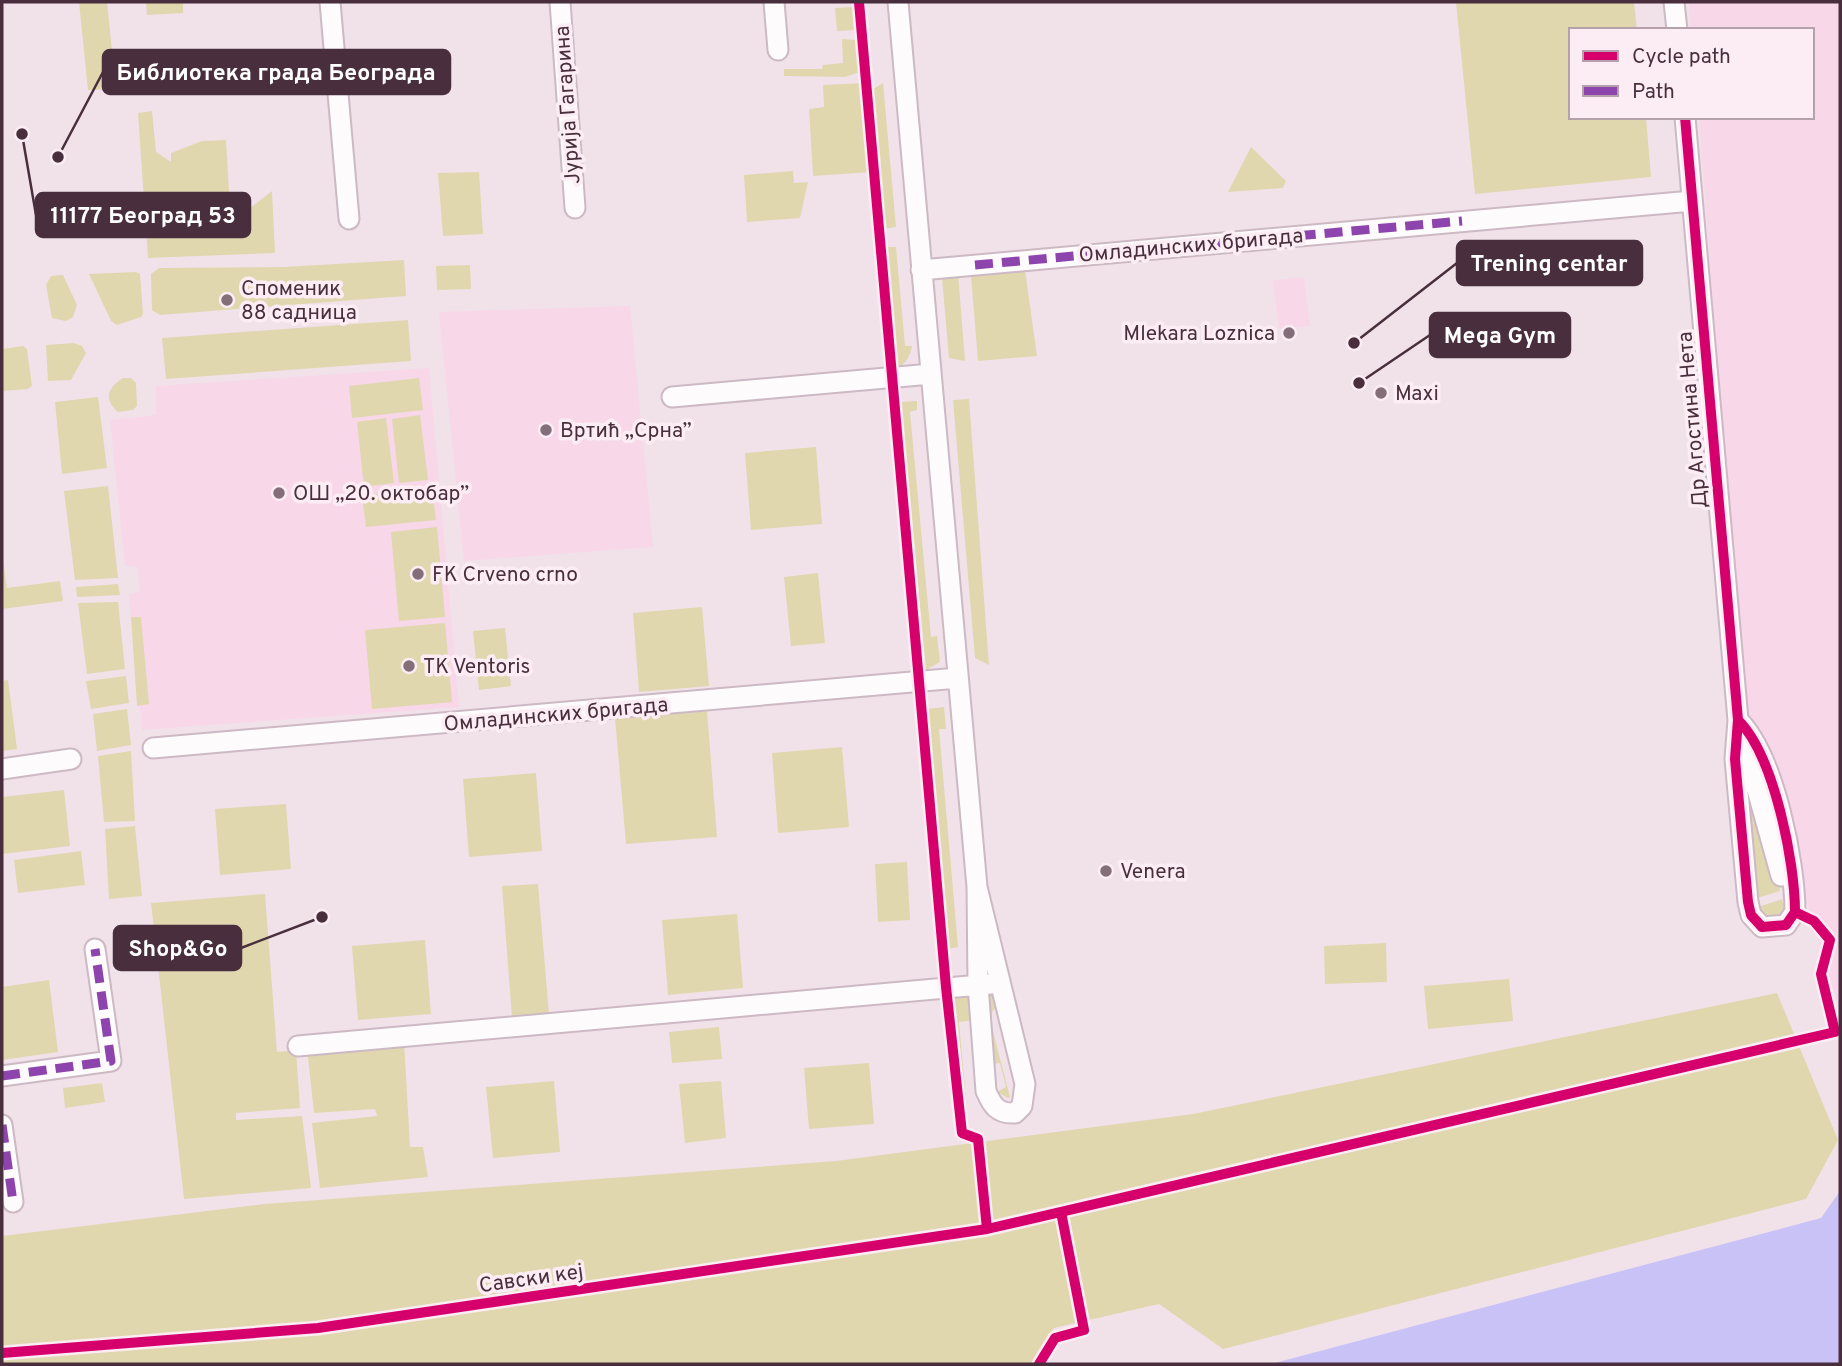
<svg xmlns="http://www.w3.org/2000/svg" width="1842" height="1366" viewBox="0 0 1842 1366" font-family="Overpass,sans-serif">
  <rect width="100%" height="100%" fill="#f1e2ea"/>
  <path fill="#f7d7e8" d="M 1689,2 L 1840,2 L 1840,1011 L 1812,921 L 1790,830 L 1751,731 L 1742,687 L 1699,117 L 1812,117 L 1812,30 L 1691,30 Z
    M 1304,277 L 1310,326 L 1279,329 L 1273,280 Z
    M 630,306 L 653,547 L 464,561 L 439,312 Z
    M 429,368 L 459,707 L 142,730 L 140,705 L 148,704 L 141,617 L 131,617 L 129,594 L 140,592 L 138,567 L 125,566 L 110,420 L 156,415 L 156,386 Z"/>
  <path fill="#e0d7af" d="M 79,2 L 107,2 L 116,89 L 88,90 Z
    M 146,2 L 183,2 L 183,13 L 147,15 Z
    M 1456,2 L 1634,2 L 1637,30 L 1571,30 L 1571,117 L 1646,117 L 1651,177 L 1475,194 Z
    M 853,7 L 855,30 L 837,31 L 835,8 Z
    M 842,39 L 856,40 L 860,72 L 845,77 L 784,76 L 784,69 L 822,69 L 823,65 L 843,63 Z
    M 866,83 L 871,172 L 813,176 L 809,109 L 824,107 L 823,85 Z
    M 883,83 L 896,227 L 882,229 L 873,89 Z
    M 152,111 L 156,152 L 171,162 L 171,153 L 202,141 L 226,140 L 231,223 L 272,191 L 275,253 L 148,258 L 138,113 Z
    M 1251,147 L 1286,181 L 1283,188 L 1228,192 Z
    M 793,171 L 794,183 L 808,182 L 800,218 L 747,222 L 744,175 Z
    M 479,172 L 483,234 L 443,236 L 438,173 Z
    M 886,247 L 896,247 L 905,346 L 912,346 C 910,356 906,365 896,368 Z
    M 404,260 L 406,296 L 160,315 L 152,310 L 151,274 L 159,268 L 284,267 Z
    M 470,265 L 471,289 L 437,290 L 436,266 Z
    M 1025,270 L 1037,356 L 978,361 L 971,276 Z
    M 136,272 L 140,274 L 143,314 L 141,317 L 117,325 L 111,321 L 89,274 Z
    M 958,273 L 965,361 L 949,358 L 942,278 Z
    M 63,275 L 77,305 L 73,317 L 66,321 L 52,318 L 46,285 L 51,276 Z
    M 408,320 L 411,361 L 166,379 L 162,338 Z
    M 74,343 L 82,346 L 86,353 L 71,380 L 48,381 L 46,345 Z
    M 23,346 L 27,349 L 32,386 L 28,389 L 2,391 L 2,349 Z
    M 123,378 L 131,378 L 136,383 L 137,406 L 133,410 L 118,412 C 102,398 109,387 123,378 Z
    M 419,378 L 423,410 L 352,418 L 349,386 Z
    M 98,397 L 107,468 L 62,474 L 55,402 Z
    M 969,399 L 989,665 L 975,658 L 953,400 Z
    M 917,401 L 917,410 L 910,412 L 931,637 L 937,636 L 940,662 L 926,670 L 901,402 Z
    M 420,415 L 428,480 L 399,483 L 392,419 Z
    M 386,418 L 394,483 L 364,487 L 357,422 Z
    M 816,447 L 822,524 L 751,530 L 745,453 Z
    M 108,486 L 118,578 L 75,580 L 64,491 Z
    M 432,488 L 436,520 L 366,527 L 362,495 Z
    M 437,527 L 445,617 L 399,621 L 391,532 Z
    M 2,553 L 7,588 L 60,581 L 63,601 L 2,609 Z
    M 818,573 L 825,643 L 791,646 L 784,577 Z
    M 118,584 L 120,595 L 77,597 L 76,587 Z
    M 118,602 L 125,669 L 87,674 L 78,603 Z
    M 702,607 L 709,686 L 639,692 L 633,613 Z
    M 131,617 L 141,617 L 149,704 L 137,706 Z
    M 445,623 L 452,702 L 372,709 L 365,630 Z
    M 505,628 L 511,686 L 479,690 L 473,631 Z
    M 126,676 L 129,703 L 91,709 L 86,681 Z
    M 8,680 L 17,749 L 2,751 L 2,681 Z
    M 944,707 L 946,729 L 939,729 L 958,947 L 948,949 L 927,709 Z
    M 127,709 L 131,745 L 97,751 L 93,714 Z
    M 707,711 L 717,837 L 626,844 L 615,718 Z
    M 842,747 L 849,827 L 778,833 L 772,753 Z
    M 1740,750 L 1780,891 L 1754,899 Z
    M 131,751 L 135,821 L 104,822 L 98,756 Z
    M 536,773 L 542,851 L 469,857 L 463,779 Z
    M 64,790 L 70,846 L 2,854 L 2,797 Z
    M 286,804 L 291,869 L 220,875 L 215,809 Z
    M 135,826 L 142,896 L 109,899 L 105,829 Z
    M 81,851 L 85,885 L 18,893 L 14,860 Z
    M 907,862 L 910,920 L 878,922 L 875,864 Z
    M 538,884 L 549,1014 L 512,1018 L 502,886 Z
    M 265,894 L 277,1052 L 296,1050 L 300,1108 L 236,1113 L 236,1120 L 302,1116 L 311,1188 L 184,1199 L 151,903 Z
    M 1782,899 L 1786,915 L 1770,923 L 1755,908 Z
    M 737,914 L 743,988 L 668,995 L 662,920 Z
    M 425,940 L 431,1014 L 358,1020 L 352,946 Z
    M 1386,943 L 1387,982 L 1325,984 L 1324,946 Z
    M 1509,979 L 1513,1021 L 1428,1029 L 1424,986 Z
    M 49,980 L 58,1052 L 2,1060 L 2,987 Z
    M 990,986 L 998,1004 L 989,1016 L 1010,1097 L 1008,1098 L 997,1092 L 1006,1087 L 1000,1063 L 993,1064 L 987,988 Z
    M 964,991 L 970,1000 L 974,1020 L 959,1022 L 968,1121 L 962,1115 L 951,1009 L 951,994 Z
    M 1777,993 L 1838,1140 L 1806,1199 L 1223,1349 L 1159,1304 L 1054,1328 L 1031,1364 L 2,1364 L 2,1236 L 265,1204 L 836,1161 L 1193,1114 Z
    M 719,1027 L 722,1059 L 672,1063 L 669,1032 Z
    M 404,1041 L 410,1147 L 423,1147 L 428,1177 L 320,1188 L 312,1123 L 377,1116 L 375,1109 L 314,1113 L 307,1048 Z
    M 869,1063 L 874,1124 L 809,1129 L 804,1068 Z
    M 554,1081 L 560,1152 L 493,1158 L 486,1087 Z
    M 721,1081 L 726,1138 L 685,1143 L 679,1084 Z
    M 102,1083 L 105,1102 L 65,1108 L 63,1088 Z"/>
  <path fill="#c9c2f7" d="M 1840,1191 L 1840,1364 L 1271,1364 L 1821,1218 Z"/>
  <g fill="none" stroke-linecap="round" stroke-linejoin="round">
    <defs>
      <path id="minor" d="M 330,2 L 349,219
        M 560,2 L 575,208
        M 774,2 L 778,50
        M 898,2 L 977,887 L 978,985 L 986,1091 C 992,1105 997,1114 1015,1113 L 1022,1106 L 1025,1084 L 977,887
        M 1674,2 L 1677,30
        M 1685,117 L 1738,720 L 1735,759 L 1748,902 L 1751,915 L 1762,927 L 1786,925 L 1795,912 C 1795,862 1774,755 1738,720
        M 921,270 L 1692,201
        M 672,397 L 931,374
        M 1744,743 L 1781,876
        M 153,748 L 958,678
        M 2,769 L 71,759
        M 298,1046 L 991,984
        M 2,1076 L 111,1061 L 95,949
        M 2,1125 L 13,1202"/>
    </defs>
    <use href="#minor" stroke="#ccb9c4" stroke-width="23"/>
    <use href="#minor" stroke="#fdfbfc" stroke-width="19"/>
    <path stroke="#8e44ad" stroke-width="9" stroke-dasharray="18 9" stroke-linecap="butt" d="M 975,265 L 1462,221
      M 2,1076 L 111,1061 L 95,949
      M 2,1125 L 13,1202"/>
    <defs>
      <path id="cycleway" d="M 859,2 L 946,987 L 962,1133 L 978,1139 L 987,1229
        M 1685,117 L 1738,720 L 1735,759 L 1748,902 L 1751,915 L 1762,927 L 1786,925 L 1795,912 C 1795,862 1774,755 1738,720
        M 2,1353 L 318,1328 L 987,1229 L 1835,1032 L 1821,974 L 1830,940 L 1814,921 L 1795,912
        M 1039,1364 L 1055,1338 L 1084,1330 L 1061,1212"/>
    </defs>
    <use href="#cycleway" stroke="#fcedf4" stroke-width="15"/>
    <use href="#cycleway" stroke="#d6006c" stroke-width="10"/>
  </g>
  <g fill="#846e7a" stroke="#fcedf4" stroke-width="2.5">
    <circle cx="227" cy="300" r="7"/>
    <circle cx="1289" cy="333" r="7"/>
    <circle cx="1381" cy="393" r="7"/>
    <circle cx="546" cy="430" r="7"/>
    <circle cx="279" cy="493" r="7"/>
    <circle cx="418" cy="574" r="7"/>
    <circle cx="409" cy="666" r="7"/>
    <circle cx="1106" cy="871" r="7"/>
  </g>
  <g text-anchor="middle" stroke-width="7" stroke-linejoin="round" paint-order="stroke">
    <g font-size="21" fill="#492f3e" stroke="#fcedf4">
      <text transform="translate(567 105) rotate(-94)" y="7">Јурија Гагарина</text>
      <text transform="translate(1191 245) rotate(-5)" y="7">Омладинских бригада</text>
      <text transform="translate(1692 420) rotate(-95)" y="7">Др Агостина Нета</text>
      <text transform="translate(556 714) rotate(-5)" y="7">Омладинских бригада</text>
      <text transform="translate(531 1278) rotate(-8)" y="7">Савски кеј</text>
    </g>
    <g font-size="21" fill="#492f3e" stroke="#fcedf4" text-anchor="start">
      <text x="241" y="295">Споменик<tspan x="241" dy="24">88 садница</tspan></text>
      <text x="1275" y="340" text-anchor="end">Mlekara Loznica</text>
      <text x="1395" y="400">Maxi</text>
      <text x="560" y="437">Вртић „Срна”</text>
      <text x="293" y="500">ОШ „20. октобар”</text>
      <text x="432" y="581">FK Crveno crno</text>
      <text x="423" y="673">TK Ventoris</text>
      <text x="1120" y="878">Venera</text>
    </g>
  </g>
  <path fill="none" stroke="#492f3e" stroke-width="2.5" d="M58 157L103 72M22 134L36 215M1354 343L1457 263M1359 383L1430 335M322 917L241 948"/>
  <g fill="#492f3e" stroke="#fcedf4" stroke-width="2.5">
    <circle cx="58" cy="157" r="7"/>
    <circle cx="22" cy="134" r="7"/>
    <circle cx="1354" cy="343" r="7"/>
    <circle cx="1359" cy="383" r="7"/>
    <circle cx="322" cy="917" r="7"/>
  </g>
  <g fill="#492f3e" stroke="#492f3e" stroke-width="2.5">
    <rect x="103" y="50" width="347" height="44" rx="7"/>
    <rect x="36" y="193" width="214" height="44" rx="7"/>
    <rect x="1457" y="241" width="185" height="44" rx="7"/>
    <rect x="1430" y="313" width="140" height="44" rx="7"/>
    <rect x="114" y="926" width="127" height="44" rx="7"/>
  </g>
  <g font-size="23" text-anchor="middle" font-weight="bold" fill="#fff">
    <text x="276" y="80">Библиотека града Београда</text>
    <text x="143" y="223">11177 Београд 53</text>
    <text x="1549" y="271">Trening centar</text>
    <text x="1500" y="343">Mega Gym</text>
    <text x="178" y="956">Shop&amp;Go</text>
  </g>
  <rect width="1842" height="1366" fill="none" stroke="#492f3e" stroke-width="7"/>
  <rect x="1569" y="28" width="245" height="91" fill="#fcedf4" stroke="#b4a1ab" stroke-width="2"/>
  <rect x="1583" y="51" width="35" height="10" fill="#d6006c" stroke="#b4a1ab" stroke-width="2"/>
  <text x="1632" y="63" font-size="21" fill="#492f3e">Cycle path</text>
  <rect x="1583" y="86" width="35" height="10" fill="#8e44ad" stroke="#b4a1ab" stroke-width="2"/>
  <text x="1632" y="98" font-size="21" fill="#492f3e">Path</text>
</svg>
